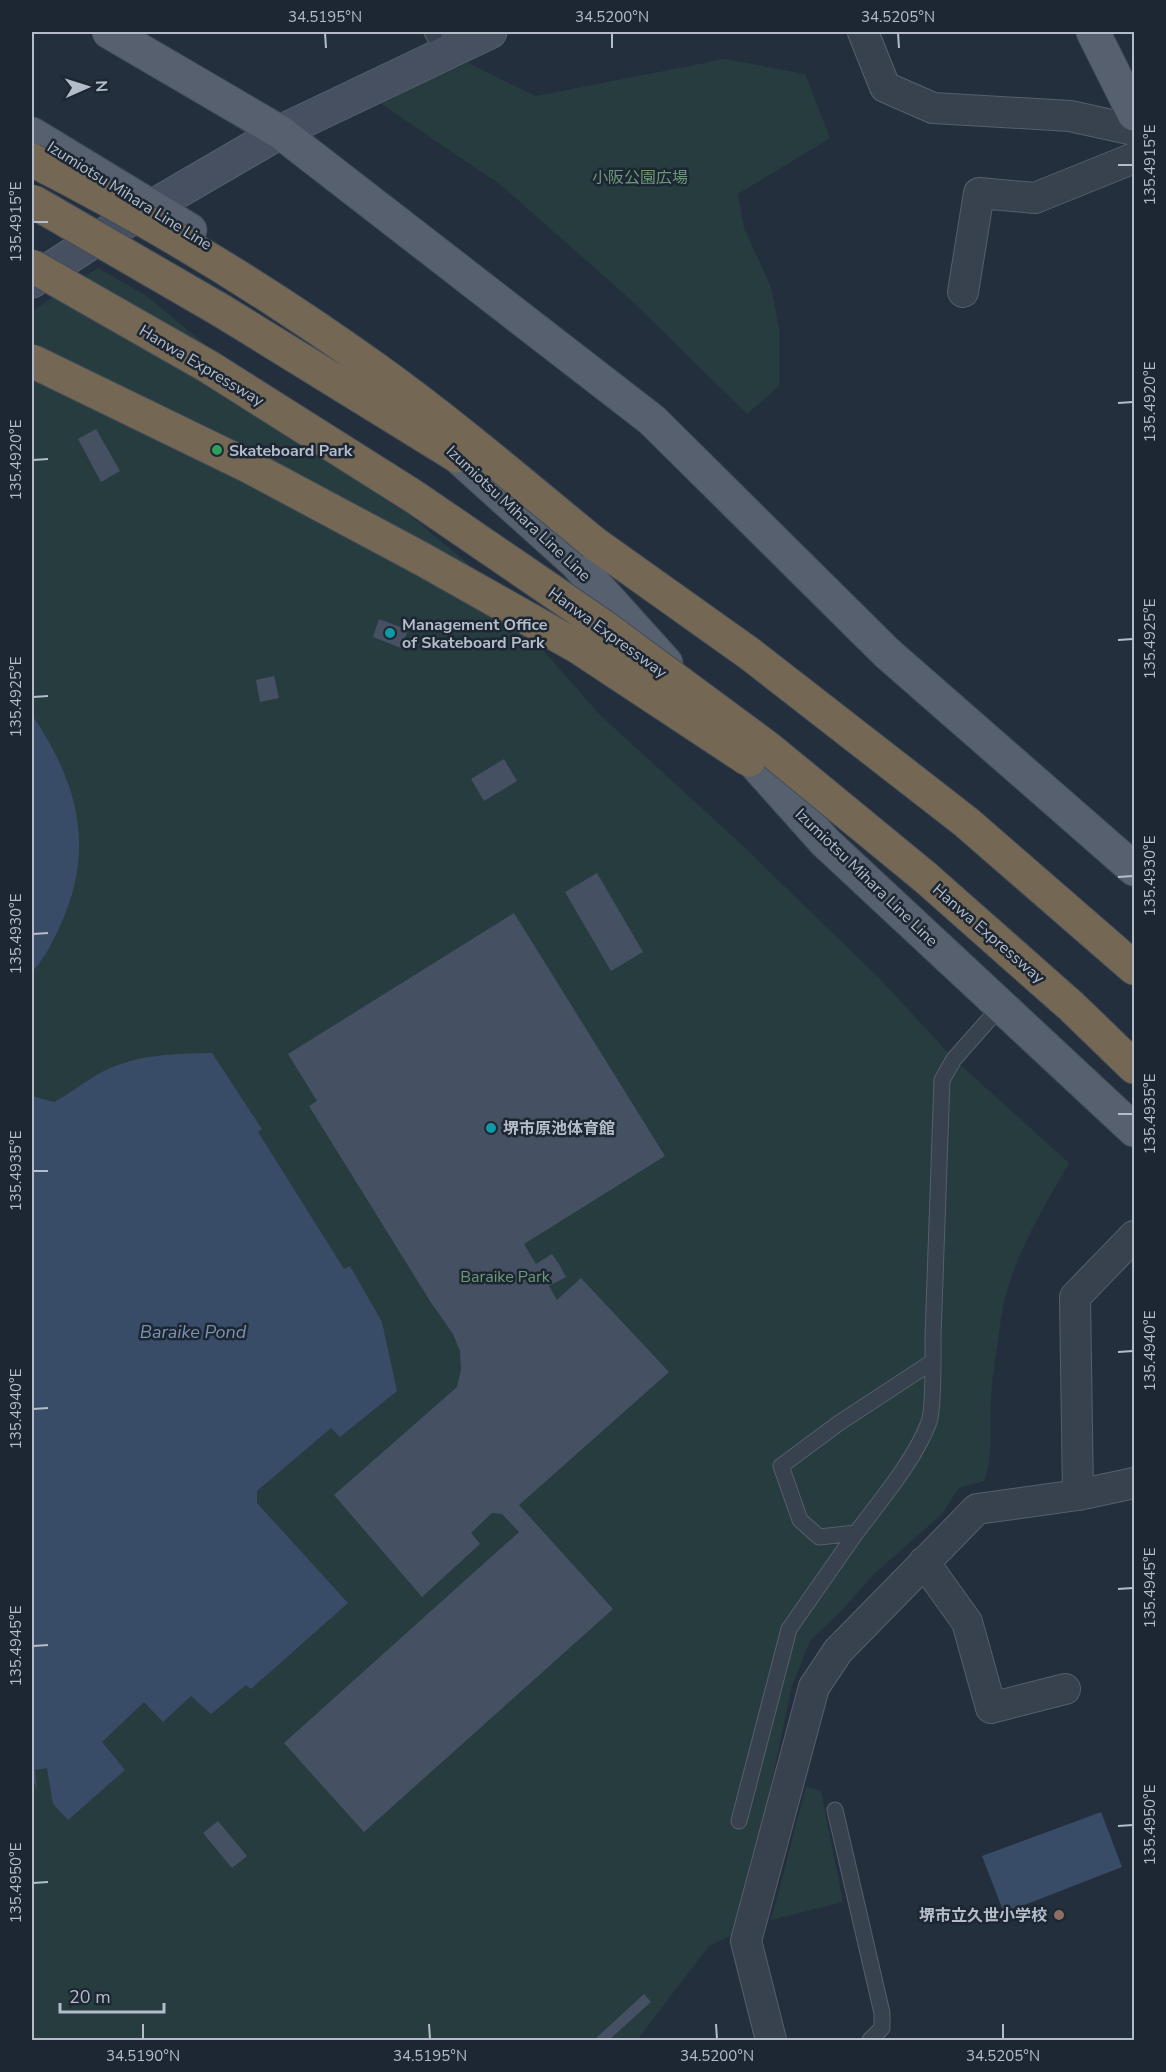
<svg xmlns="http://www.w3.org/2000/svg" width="1166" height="2072" viewBox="0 0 1166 2072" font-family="'Nunito Sans','Noto Sans JP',sans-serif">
  <rect width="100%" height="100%" fill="#242f3e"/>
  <path fill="#263c3f" d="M 725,59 L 805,74 L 830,138 L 738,194 L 744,228 L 771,287 L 779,328 L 779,386 L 747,414 L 631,300 L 502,186 L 377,101 L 468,63 L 536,96 Z
    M 98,268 L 148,297 L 466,562 L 600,715 L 741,844 L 879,978 L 954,1059 L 1069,1163 C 1040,1214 1007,1266 1000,1326 C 997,1350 992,1375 991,1399 C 989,1426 994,1456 984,1481 L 959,1488 L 941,1515 L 873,1575 L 844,1608 L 810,1641 L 792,1686 L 753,1870 L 736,1933 L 709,1946 L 637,2040 L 32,2040 L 32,311 Z
    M 806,1787 L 821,1791 L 843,1902 L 771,1920 Z"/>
  <path fill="#394c67" d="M 32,715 C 78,782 96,849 60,926 C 52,943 45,958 32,972 Z
    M 212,1053 L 262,1129 L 258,1132 L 344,1269 L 350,1266 L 382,1322 L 397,1391 L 340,1437 L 331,1428 L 257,1491 L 257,1503 L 348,1603 L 251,1689 L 246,1685 L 211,1714 L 191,1696 L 163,1722 L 144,1702 L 102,1742 L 125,1770 L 68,1820 L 53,1804 L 47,1768 L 35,1770 L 37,1790 L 32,1776 L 32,1096 L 54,1102 C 71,1093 85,1081 102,1072 C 137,1054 173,1054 212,1053 Z
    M 1101,1812 L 1122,1867 L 1004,1913 L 982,1856 Z"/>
  <path fill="#455162" d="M 96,429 L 120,471 L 101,482 L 78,439 Z
    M 379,619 L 408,630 L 401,648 L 373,637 Z
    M 274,676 L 279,698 L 260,702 L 256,680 Z
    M 504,759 L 517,781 L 484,801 L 471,779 Z
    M 597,873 L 643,952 L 611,971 L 565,892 Z
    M 514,913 L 665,1156 L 524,1244 L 536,1264 L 552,1254 L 559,1264 L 566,1277 L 549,1286 L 557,1300 L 581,1278 L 669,1372 L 519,1505 L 613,1609 L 364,1832 L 284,1743 L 519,1532 L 502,1514 L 492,1513 L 471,1533 L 480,1544 L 422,1597 L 334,1495 L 457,1387 L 461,1370 L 460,1351 L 453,1334 L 430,1301 L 309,1106 L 317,1101 L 288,1054 Z
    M 218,1821 L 247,1856 L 232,1868 L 203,1833 Z
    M 644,1994 L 651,2002 L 609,2040 L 594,2040 Z"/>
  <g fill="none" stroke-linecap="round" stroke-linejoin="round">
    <defs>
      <path id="lane" d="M 432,32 L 443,53
        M 932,1362 L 839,1423 L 781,1466 L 800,1520 L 819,1537 L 856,1533 C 880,1501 915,1460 929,1422 C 934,1408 933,1354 933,1336 C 936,1250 939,1165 942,1080 L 954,1059 L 1001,1006
        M 835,1810 L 882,2013 L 882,2028 L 870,2040
        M 739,1821 L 789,1629 L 856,1533"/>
      <path id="street" d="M 863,32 L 885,87 L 933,108 L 1070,116 L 1134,130
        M 963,292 L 979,193 L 1035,198 L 1134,158
        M 1078,1495 L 1075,1297 L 1134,1236
        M 924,1562 L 967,1622 L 991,1708 L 1065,1689
        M 771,2040 L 746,1941 L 814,1687 L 838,1651 L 977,1509 L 1078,1495 L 1134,1483"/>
      <path id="secondary" d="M 32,281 L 98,238 L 280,132 L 490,32"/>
      <path id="primary" d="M 109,32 L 280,132 L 652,420 L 887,653 L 1134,869
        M 1093,32 L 1134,114
        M 32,134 L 190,230
        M 436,437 L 576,563 L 666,663
        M 732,738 L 825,842 L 1134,1130"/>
      <path id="highway" d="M 594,543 L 750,654 L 966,822 L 1134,968
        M 925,877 L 1071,1006 L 1134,1067"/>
    </defs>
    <use href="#lane" stroke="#565f6c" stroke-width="17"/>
    <use href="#street" stroke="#565f6c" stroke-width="32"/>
    <use href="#secondary" stroke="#565f6c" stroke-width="35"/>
    <use href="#primary" stroke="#414a57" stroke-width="35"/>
    <use href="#highway" stroke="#434c59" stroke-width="35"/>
    <use href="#lane" stroke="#38414e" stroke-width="15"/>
    <use href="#street" stroke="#38414e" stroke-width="30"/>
    <use href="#secondary" stroke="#465061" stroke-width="33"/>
    <use href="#primary" stroke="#56606e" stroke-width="33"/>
    <use href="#highway" stroke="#746855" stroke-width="33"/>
    <defs>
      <path id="highway-bridge" d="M 32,160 C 150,220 265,290 373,367 C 450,422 521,483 594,543
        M 32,201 L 222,311 L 457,456
        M 32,266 L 209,367 L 413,496 L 603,626 L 768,748 L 925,877
        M 32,361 L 250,467 L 422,559 L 578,647 L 749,760"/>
    </defs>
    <use href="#highway-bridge" stroke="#434c59" stroke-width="35" stroke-linecap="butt"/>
    <use href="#highway-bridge" stroke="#746855" stroke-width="33"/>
  </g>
  <path fill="none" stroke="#b4bcc9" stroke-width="2" d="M 325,33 L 326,48M 612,33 L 612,48M 898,33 L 899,48M 1118,165 L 1133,165M 33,222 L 48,222M 1118,403 L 1133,402M 33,460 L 48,459M 1118,640 L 1133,639M 33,697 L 48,696M 1118,877 L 1133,876M 33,934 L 48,933M 1118,1114 L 1133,1114M 33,1171 L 48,1171M 1118,1352 L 1133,1351M 33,1409 L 48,1408M 1118,1589 L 1133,1588M 33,1646 L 48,1645M 1118,1826 L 1133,1825M 33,1883 L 48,1882M 143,2024 L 143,2039M 429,2024 L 430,2039M 716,2024 L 717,2039M 1003,2024 L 1003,2039"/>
  <circle fill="#2e9e5b" stroke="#1d2633" stroke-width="2" cx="217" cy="450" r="6"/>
  <g fill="#0f9aa8" stroke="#1d2633" stroke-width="2">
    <circle cx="390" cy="633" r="6"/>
    <circle cx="491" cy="1128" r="6"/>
  </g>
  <circle fill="#8d6e63" stroke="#1d2633" stroke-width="2" cx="1059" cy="1915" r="6"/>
  <g text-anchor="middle" stroke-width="5" stroke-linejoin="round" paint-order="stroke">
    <g font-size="16" fill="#6b9a76" stroke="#1d2633">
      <text x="640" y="183">小阪公園広場</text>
      <text x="505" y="1282">Baraike Park</text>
    </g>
    <g font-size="16" fill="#b4bcc9" stroke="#1d2633">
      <text transform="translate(130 195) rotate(32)" y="6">Izumiotsu Mihara Line Line</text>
      <text transform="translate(202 365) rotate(31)" y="6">Hanwa Expressway</text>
      <text transform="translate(519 513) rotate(43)" y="6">Izumiotsu Mihara Line Line</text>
      <text transform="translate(608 632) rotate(36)" y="6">Hanwa Expressway</text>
      <text transform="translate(867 877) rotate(44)" y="6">Izumiotsu Mihara Line Line</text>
      <text transform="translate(989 933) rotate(41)" y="6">Hanwa Expressway</text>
    </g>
    <g font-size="16" font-weight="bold" fill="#b4bcc9" stroke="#1d2633" text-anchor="start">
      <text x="229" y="456">Skateboard Park</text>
      <text x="402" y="630">Management Office<tspan x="402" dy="18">of Skateboard Park</tspan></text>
      <text x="503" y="1134">堺市原池体育館</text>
      <text x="1047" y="1921" text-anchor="end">堺市立久世小学校</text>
    </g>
    <g font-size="18" font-style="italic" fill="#7c92b1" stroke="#1d2633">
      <text x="193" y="1338">Baraike Pond</text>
    </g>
  </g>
  <rect width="1166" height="2072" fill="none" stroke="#1d2633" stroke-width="66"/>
  <g transform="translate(87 87) rotate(87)" stroke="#1d2633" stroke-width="4.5" paint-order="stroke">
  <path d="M0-4.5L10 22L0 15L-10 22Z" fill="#b4bcc9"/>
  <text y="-9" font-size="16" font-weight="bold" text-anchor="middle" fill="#b4bcc9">N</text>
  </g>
  <path d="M60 2003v9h104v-9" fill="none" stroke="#b4bcc9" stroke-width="3"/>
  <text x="69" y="2003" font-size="18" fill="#b4bcc9" stroke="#1d2633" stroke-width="4.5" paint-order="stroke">20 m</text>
  <rect x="33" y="33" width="1100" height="2006" fill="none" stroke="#b4bcc9" stroke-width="2"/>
  <g font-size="15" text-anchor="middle" fill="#b4bcc9">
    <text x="325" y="22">34.5195°N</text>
    <text x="612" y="22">34.5200°N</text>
    <text x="898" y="22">34.5205°N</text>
    <text transform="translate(1150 165) rotate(-90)" y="5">135.4915°E</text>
    <text transform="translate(16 222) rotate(-90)" y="5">135.4915°E</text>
    <text transform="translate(1150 402) rotate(-90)" y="5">135.4920°E</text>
    <text transform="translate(16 460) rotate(-90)" y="5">135.4920°E</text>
    <text transform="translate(1150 639) rotate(-90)" y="5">135.4925°E</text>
    <text transform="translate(16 697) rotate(-90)" y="5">135.4925°E</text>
    <text transform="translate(1150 876) rotate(-90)" y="5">135.4930°E</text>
    <text transform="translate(16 934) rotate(-90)" y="5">135.4930°E</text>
    <text transform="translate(1150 1114) rotate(-90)" y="5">135.4935°E</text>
    <text transform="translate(16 1171) rotate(-90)" y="5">135.4935°E</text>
    <text transform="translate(1150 1351) rotate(-90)" y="5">135.4940°E</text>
    <text transform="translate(16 1409) rotate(-90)" y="5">135.4940°E</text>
    <text transform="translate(1150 1588) rotate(-90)" y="5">135.4945°E</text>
    <text transform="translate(16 1646) rotate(-90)" y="5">135.4945°E</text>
    <text transform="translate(1150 1825) rotate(-90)" y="5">135.4950°E</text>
    <text transform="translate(16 1883) rotate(-90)" y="5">135.4950°E</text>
    <text x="143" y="2061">34.5190°N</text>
    <text x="430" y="2061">34.5195°N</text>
    <text x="717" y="2061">34.5200°N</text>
    <text x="1003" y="2061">34.5205°N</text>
  </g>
</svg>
